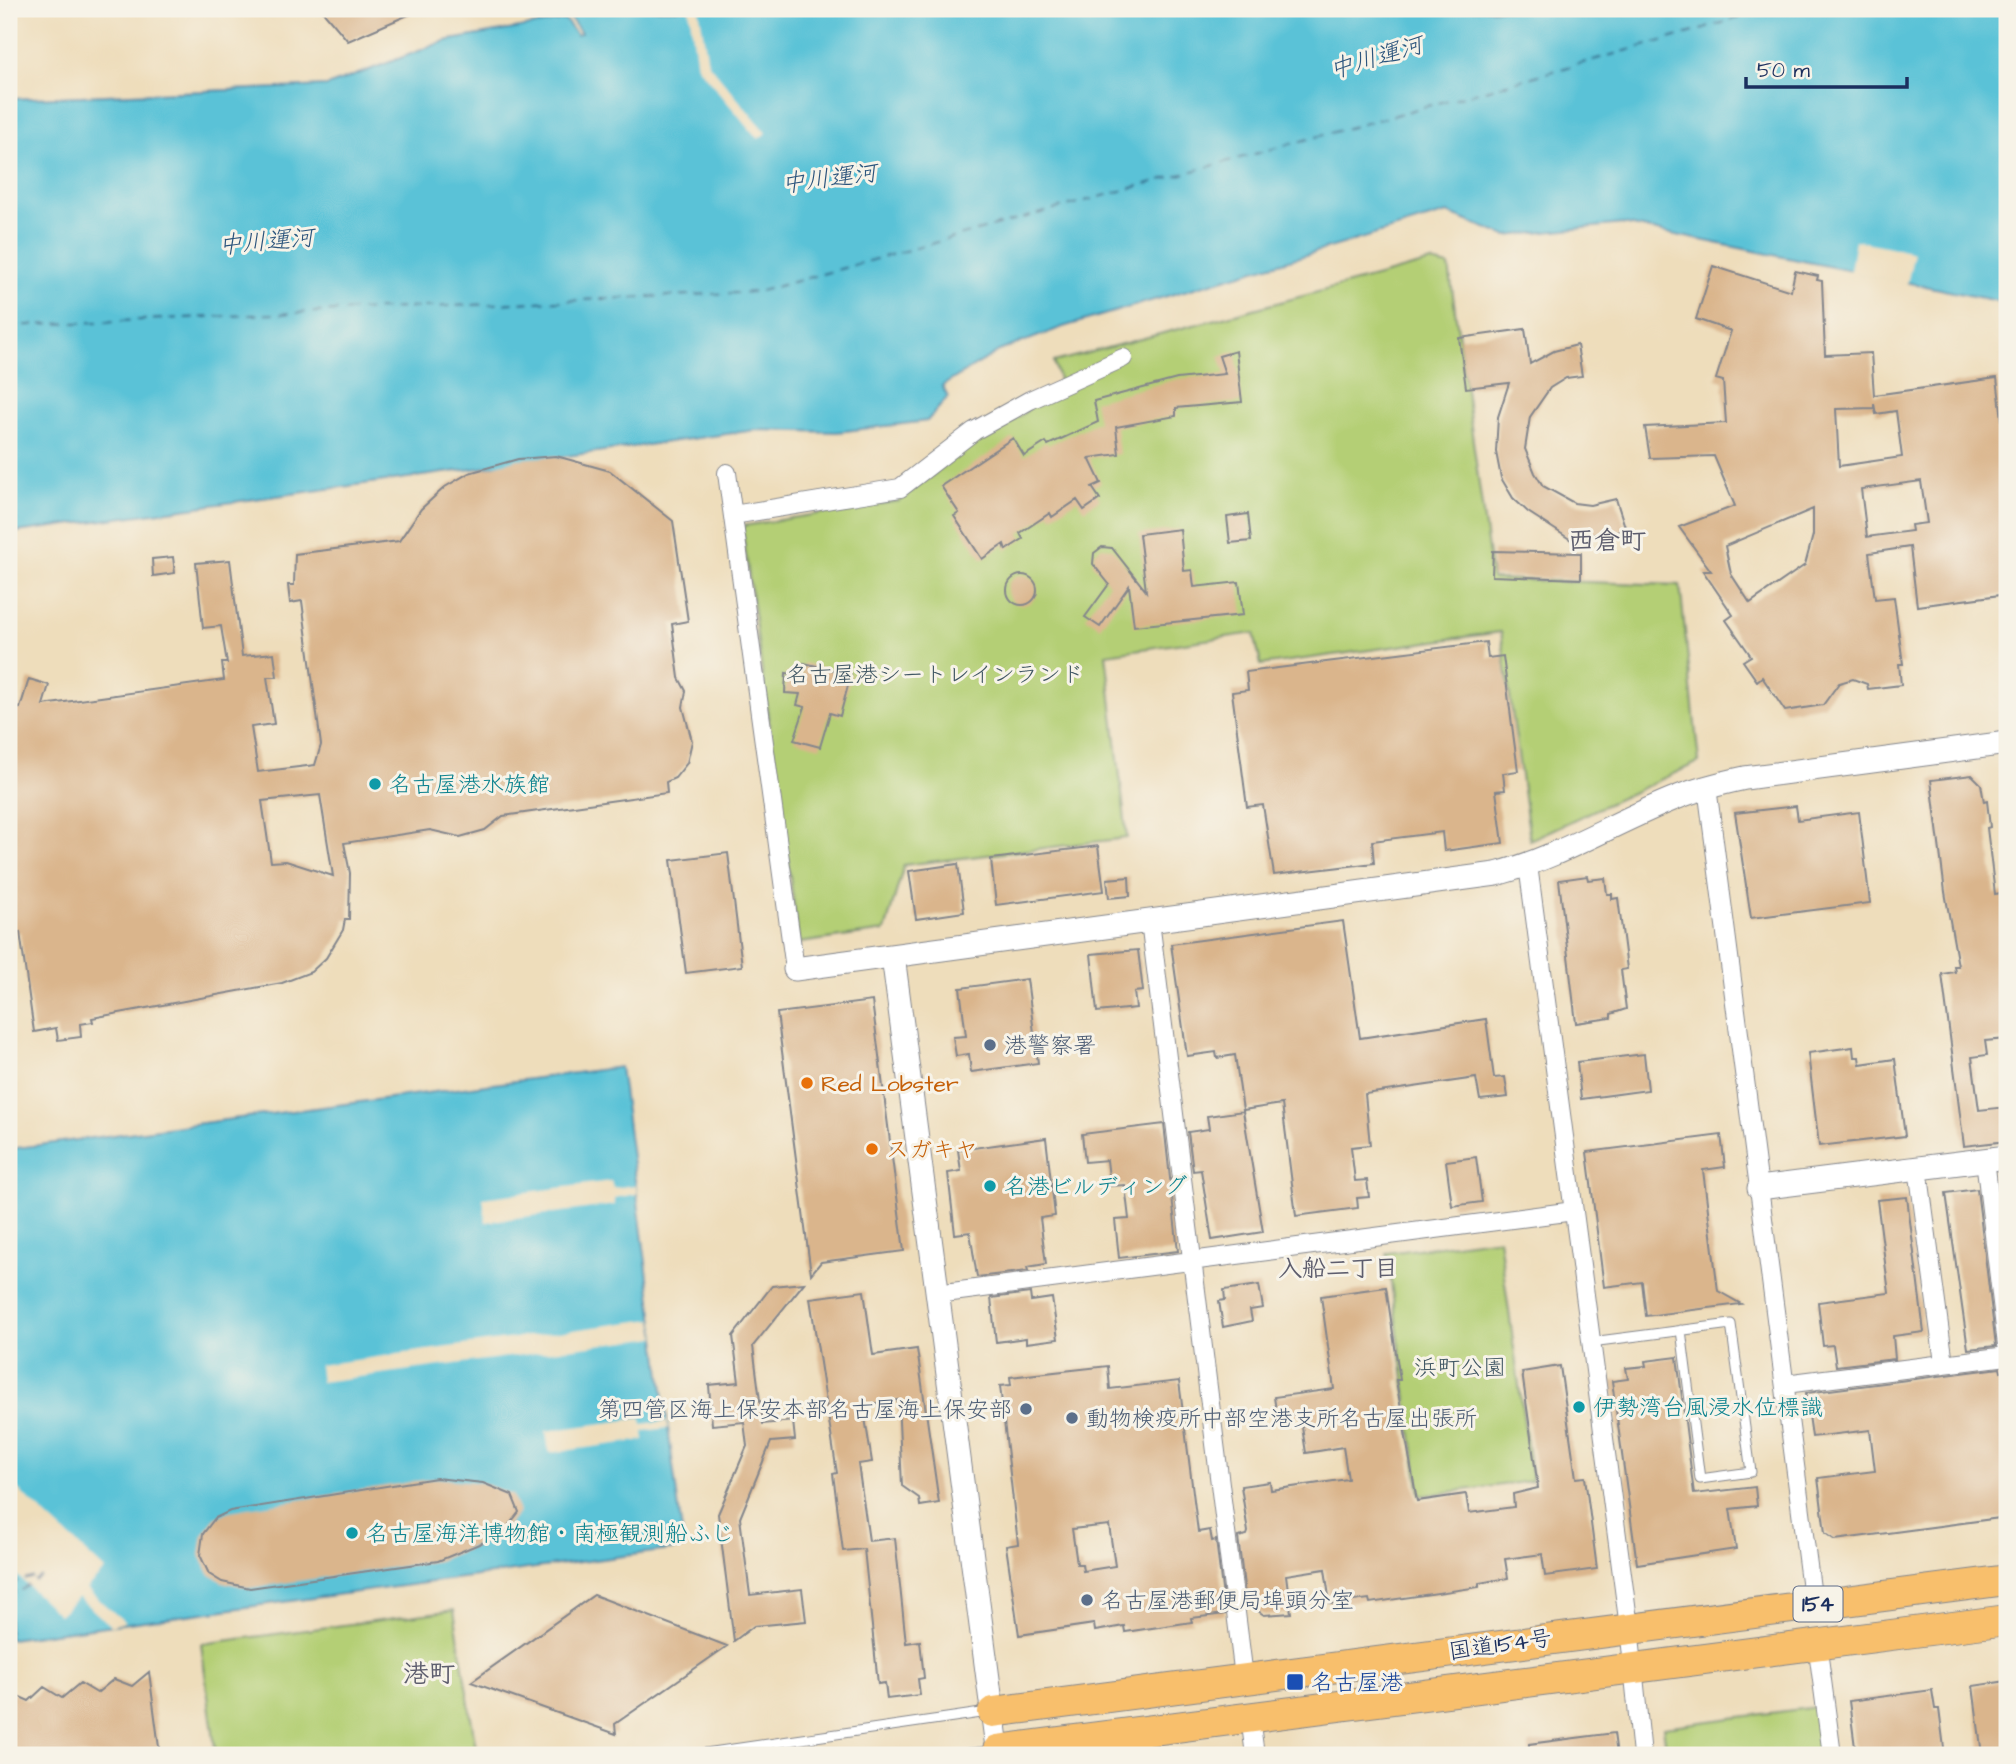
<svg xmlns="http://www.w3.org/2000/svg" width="2016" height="1764" viewBox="0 0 2016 1764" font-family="'Architects Daughter','Klee One',sans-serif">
  <rect width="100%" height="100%" fill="#f7f3e8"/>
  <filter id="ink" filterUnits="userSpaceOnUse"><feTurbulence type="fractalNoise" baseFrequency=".0143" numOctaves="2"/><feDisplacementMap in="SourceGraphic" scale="14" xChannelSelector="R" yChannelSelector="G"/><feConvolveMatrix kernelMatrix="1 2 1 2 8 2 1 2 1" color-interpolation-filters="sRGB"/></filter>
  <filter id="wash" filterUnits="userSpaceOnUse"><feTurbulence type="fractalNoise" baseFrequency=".00686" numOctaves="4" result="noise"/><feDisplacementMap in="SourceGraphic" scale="28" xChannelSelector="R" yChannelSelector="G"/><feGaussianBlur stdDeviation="1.57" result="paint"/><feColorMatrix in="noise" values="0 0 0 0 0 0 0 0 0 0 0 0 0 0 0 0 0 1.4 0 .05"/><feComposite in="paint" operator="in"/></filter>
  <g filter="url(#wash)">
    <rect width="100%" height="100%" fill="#edb"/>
    <path fill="#b4cf74" stroke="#687f69" stroke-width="2" d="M 1431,262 L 1449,266 L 1492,579 L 1680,585 L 1699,762 L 1530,840 L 1501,632 L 1261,665 L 1254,633 L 1106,654 L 1127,838 L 904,865 L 885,931 L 799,943 L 742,526 L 899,501 L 968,447 L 1021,415 L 1060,384 L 1054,362 Z
      M 1499,1238 L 1532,1481 L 1420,1496 L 1387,1253 Z
      M 454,1610 L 477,1755 L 216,1755 L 201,1644 Z
      M 1816,1707 L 1822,1755 L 1667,1755 L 1663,1727 Z"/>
    <path fill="#5ac2d7" stroke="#3a789a" stroke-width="2" d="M 563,9 L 2007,9 L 2007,303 L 1623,224 L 1506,236 L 1447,213 L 1063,327 L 999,351 L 942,386 L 948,397 L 927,421 L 837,432 L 756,430 L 9,533 L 9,99 L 327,86 L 445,41 L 565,20 L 577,35 L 581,33 Z
      M 620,1067 L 684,1548 L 9,1639 L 9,1149 Z"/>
    <path fill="#edb" d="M 689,9 L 699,9 L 708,63 L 766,133 L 758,139 L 697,66 Z
      M 1855,240 L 1914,252 L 1907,284 L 1850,272 Z
      M 611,1181 L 613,1188 L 636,1185 L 637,1194 L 614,1198 L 615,1205 L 486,1222 L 483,1198 Z
      M 653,1319 L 656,1337 L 321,1382 L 319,1365 Z
      M 641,1418 L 642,1424 L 667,1421 L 668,1428 L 643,1431 L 644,1440 L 549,1453 L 546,1431 Z
      M 11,1483 L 105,1570 L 86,1589 L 125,1622 L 111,1626 L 78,1597 L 59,1615 L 9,1568 Z"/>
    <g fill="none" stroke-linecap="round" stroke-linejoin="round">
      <path stroke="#2b547c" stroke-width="2" stroke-dasharray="9 7" stroke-linecap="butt" d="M 9,326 L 757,292 L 1694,32 L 1766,9
        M 9,1584 L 38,1576
        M 9,1587 L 16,1594 L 41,1576"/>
    </g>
    <g id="blocks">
      <path fill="#dab58c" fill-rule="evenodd" d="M 321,9 L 422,9 L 348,41 Z
        M 1713,266 L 1791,291 L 1795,271 L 1818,276 L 1817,280 L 1822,281 L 1825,355 L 1871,353 L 1874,395 L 1997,378 L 2007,461 L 2007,594 L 1917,606 L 1910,547 L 1869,553 L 1875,599 L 1894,597 L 1903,664 L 1899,664 L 1901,685 L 1868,689 L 1867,684 L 1853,679 L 1839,683 L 1823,705 L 1785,711 L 1762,677 L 1757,681 L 1743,661 L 1751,656 L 1726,620 L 1733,615 L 1703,571 L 1711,571 L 1679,527 L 1735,506 L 1714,456 L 1650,458 L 1645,427 L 1726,423 L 1723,381 L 1716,379 L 1731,331 L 1696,319 ZM 1874,404 L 1876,414 L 1896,411 L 1902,457 L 1839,466 L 1836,409 L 1874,408 ZM 1921,481 L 1927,523 L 1911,525 L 1912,531 L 1867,537 L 1861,489 ZM 1813,509 L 1813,535 L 1805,565 L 1750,603 L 1731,574 L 1725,546 Z
        M 1525,329 L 1530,364 L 1554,351 L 1577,345 L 1582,376 L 1566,378 L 1550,388 L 1530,417 L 1525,449 L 1535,473 L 1543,486 L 1574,503 L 1590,505 L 1616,499 L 1626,530 L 1582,536 L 1582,547 L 1528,512 L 1513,498 L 1501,478 L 1496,452 L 1498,417 L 1509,383 L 1466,388 L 1459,338 Z
        M 1236,351 L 1242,402 L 1176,408 L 1176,416 L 1116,427 L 1119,454 L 1089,458 L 1101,483 L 1092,487 L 1100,499 L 1084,510 L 1077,500 L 1052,517 L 1050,513 L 1020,533 L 1023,539 L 1006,550 L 1004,544 L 982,559 L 954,516 L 959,513 L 941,486 L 1013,438 L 1024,456 L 1046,442 L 1048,445 L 1098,422 L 1094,401 L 1177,379 L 1225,374 L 1219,356 Z
        M 556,456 L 610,471 L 673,521 L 688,621 L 672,624 L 679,678 L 686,691 L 683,707 L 692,741 L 687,763 L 675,778 L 666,782 L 667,793 L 503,816 L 485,830 L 460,837 L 430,830 L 344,843 L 350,873 L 349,919 L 345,919 L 343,930 L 326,958 L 311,972 L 282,983 L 92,1018 L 93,1022 L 80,1024 L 81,1037 L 58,1040 L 56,1028 L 34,1032 L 20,932 L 9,934 L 9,710 L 20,708 L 29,679 L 49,685 L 43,705 L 224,680 L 222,663 L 227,663 L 221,626 L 203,628 L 196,563 L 230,560 L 242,656 L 274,653 L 277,677 L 267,677 L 274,724 L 251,727 L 258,772 L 315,765 L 321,745 L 302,601 L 290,603 L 288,585 L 294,585 L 295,554 L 399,541 L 421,509 L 445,487 L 469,473 L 518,459 ZM 320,795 L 333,876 L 286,861 L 271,862 L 262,801 Z
        M 1248,514 L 1251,541 L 1230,543 L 1227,517 Z
        M 1180,529 L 1184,571 L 1192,570 L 1194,587 L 1239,582 L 1243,615 L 1134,626 L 1129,586 L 1100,627 L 1085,617 L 1109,584 L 1093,564 L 1094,553 L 1102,547 L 1112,548 L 1146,591 L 1139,534 Z
        M 1493,551 L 1581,553 L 1581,579 L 1492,576 Z
        M 173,557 L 175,573 L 153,576 L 152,559 Z
        M1007 590a15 15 0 1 1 30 0a15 15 0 1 1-30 0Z
        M 1486,642 L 1488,658 L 1503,656 L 1518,771 L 1503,773 L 1505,790 L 1496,791 L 1503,843 L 1444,851 L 1442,832 L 1372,841 L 1374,863 L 1274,875 L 1263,805 L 1247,807 L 1232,692 L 1248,690 L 1246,672 Z
        M 804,663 L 851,674 L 840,716 L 830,713 L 820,747 L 794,740 L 805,707 L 797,705 L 800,694 L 785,693 L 786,673 L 801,675 Z
        M 1972,775 L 1981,784 L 1984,802 L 1987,801 L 1990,827 L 1987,828 L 1995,894 L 2007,892 L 2007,1039 L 1985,1041 L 1987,1055 L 1972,1057 L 1979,1110 L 2007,1107 L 2007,1141 L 1964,1146 L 1942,974 L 1955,972 L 1954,966 L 1958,966 L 1945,892 L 1931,780 Z
        M 1796,806 L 1798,820 L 1859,812 L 1870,903 L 1751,918 L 1735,813 Z
        M 1098,846 L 1104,891 L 996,905 L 991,859 Z
        M 728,853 L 742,966 L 686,973 L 671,860 Z
        M 958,864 L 964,912 L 916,919 L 909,871 Z
        M 1587,876 L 1588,880 L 1605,878 L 1607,894 L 1612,894 L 1612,899 L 1618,898 L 1627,969 L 1621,970 L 1626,1009 L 1611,1014 L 1611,1018 L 1576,1023 L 1559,880 Z
        M 1129,877 L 1130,896 L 1109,898 L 1107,879 Z
        M 1343,921 L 1360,1038 L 1486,1019 L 1494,1078 L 1505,1077 L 1508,1097 L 1480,1100 L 1476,1078 L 1365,1094 L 1370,1145 L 1351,1147 L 1355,1181 L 1367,1180 L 1369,1197 L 1357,1198 L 1358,1208 L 1296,1216 L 1282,1104 L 1243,1110 L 1235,1055 L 1217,1058 L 1216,1052 L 1187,1056 L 1171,944 Z
        M 1138,950 L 1143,991 L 1134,992 L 1136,1008 L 1097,1012 L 1091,954 Z
        M 1027,979 L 1038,1063 L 971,1072 L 969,1054 L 956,1056 L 953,1037 L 966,1036 L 960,988 Z
        M 872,1001 L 904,1251 L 821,1262 L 811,1274 L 777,1013 Z
        M 1853,1047 L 1854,1057 L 1859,1057 L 1860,1064 L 1895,1059 L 1905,1136 L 1819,1146 L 1808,1053 Z
        M 1644,1054 L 1648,1090 L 1581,1099 L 1577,1062 Z
        M 1243,1111 L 1263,1232 L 1212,1240 L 1201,1170 L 1193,1171 L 1188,1132 L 1209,1129 L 1207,1116 Z
        M 1164,1124 L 1178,1251 L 1119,1258 L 1115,1220 L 1129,1219 L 1125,1185 L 1110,1186 L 1107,1160 L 1085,1162 L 1082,1134 Z
        M 1721,1135 L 1725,1167 L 1703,1170 L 1718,1291 L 1741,1304 L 1646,1316 L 1642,1282 L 1604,1287 L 1587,1152 Z
        M 1046,1138 L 1055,1216 L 1040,1218 L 1046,1264 L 1027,1267 L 1028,1271 L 977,1277 L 970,1232 L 955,1234 L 948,1173 L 961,1171 L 958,1150 Z
        M 1476,1157 L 1482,1202 L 1452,1206 L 1446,1161 Z
        M 2007,1186 L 2007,1250 L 2000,1187 Z
        M 1977,1189 L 1996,1346 L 1968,1349 L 1946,1193 Z
        M 1907,1197 L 1924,1332 L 1893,1336 L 1895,1359 L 1836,1366 L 1833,1345 L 1823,1346 L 1818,1302 L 1889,1293 L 1877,1200 Z
        M 804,1283 L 753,1346 L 763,1424 L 793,1421 L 795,1440 L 771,1442 L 740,1518 L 750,1595 L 802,1589 L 806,1621 L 754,1626 L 734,1641 L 718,1514 L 747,1446 L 744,1422 L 712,1425 L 709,1385 L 739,1382 L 733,1336 L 772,1286 Z
        M 1259,1285 L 1263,1308 L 1250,1310 L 1252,1321 L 1223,1327 L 1219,1301 L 1225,1300 L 1224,1290 Z
        M 1386,1287 L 1400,1380 L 1396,1380 L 1417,1501 L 1466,1494 L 1469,1513 L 1514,1507 L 1513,1494 L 1538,1488 L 1522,1372 L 1560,1366 L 1576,1478 L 1585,1477 L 1597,1569 L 1545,1576 L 1542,1554 L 1505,1559 L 1508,1578 L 1479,1583 L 1479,1587 L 1370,1603 L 1369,1599 L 1330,1604 L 1325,1569 L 1286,1575 L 1291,1613 L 1264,1615 L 1246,1603 L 1238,1537 L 1247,1535 L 1248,1532 L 1241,1486 L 1270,1482 L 1271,1490 L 1348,1479 L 1343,1447 L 1306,1453 L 1300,1414 L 1277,1417 L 1274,1397 L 1334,1389 L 1321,1296 Z
        M 864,1291 L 873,1355 L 917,1349 L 939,1503 L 920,1506 L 919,1498 L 902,1486 L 898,1400 L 863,1405 L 872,1462 L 858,1464 L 869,1541 L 895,1538 L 906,1643 L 920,1641 L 924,1678 L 918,1679 L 920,1695 L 887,1699 L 885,1683 L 878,1684 L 864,1549 L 843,1551 L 833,1474 L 837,1473 L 810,1298 Z
        M 1030,1293 L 1031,1301 L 1052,1298 L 1058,1339 L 1026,1343 L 1026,1338 L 996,1342 L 991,1298 Z
        M 1677,1357 L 1694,1494 L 1755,1487 L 1757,1506 L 1730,1509 L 1736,1549 L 1637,1564 L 1612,1381 L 1628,1379 L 1626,1368 L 1646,1366 L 1645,1361 Z
        M 1108,1366 L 1110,1389 L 1179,1381 L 1198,1532 L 1210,1530 L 1212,1541 L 1216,1540 L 1225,1614 L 1191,1618 L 1192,1622 L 1125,1632 L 1124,1626 L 1095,1631 L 1094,1624 L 1019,1635 L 1006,1546 L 1018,1544 L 1000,1386 L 1011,1385 L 1010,1377 ZM 1109,1525 L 1115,1566 L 1083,1571 L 1082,1564 L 1077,1564 L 1072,1529 Z
        M 2000,1368 L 2001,1372 L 2007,1371 L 2007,1517 L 1835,1540 L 1825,1533 L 1818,1478 L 1875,1471 L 1870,1430 L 1812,1437 L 1806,1393 Z
        M 436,1478 L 483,1483 L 512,1495 L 519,1512 L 501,1535 L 438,1561 L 250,1588 L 222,1582 L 209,1574 L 200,1555 L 203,1534 L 215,1518 L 230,1511 Z
        M 594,1595 L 727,1646 L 615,1724 L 616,1734 L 471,1682 Z
        M 149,1672 L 160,1755 L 9,1755 L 9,1692 L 29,1701 L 44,1687 L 62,1698 L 80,1683 L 97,1693 L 114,1679 L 132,1686 Z
        M 2007,1681 L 2007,1752 L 1982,1755 L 1973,1686 Z
        M 1932,1690 L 1935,1709 L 1939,1709 L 1944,1748 L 1939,1755 L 1856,1755 L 1849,1701 Z
        M 1614,1733 L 1617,1755 L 1529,1755 L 1529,1744 Z"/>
    </g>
  </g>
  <g filter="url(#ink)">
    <use href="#blocks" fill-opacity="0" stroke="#84868c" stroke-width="2"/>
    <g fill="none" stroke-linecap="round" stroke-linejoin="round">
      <defs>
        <path id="service" d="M 1591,1342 L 1731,1324 L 1751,1472 L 1700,1479 L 1681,1330
          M 692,1755 L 988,1712
          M 948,1755 L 992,1751"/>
        <path id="minor" d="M 727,473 L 795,969
          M 733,515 L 900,488 L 974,431 L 1030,400 L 1123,358
          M 1707,787 L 1813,1604
          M 1528,865 L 1629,1627 L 1642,1755
          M 1150,921 L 1244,1677
          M 1985,1159 L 2007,1345
          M 1918,1168 L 1944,1363
          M 937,1294 L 1574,1211
          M 1785,1384 L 2007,1356
          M 1817,1643 L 1832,1755
          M 1250,1717 L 1255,1755"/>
        <path id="tertiary" d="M 893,956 L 998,1755
          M 795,969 L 1496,874 C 1561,857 1616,821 1678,797 C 1700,788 1722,783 1745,778 L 2007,743
          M 1759,1188 L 2007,1157"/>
        <path id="trunk" d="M 993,1712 L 2007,1580
          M 998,1750 L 2007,1620"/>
      </defs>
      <use href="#service" stroke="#84868c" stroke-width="11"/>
      <use href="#minor" stroke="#84868c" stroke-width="20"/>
      <use href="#tertiary" stroke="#84868c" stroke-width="25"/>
      <use href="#trunk" stroke="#84868c" stroke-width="32"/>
      <use href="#service" stroke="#fff" stroke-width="9"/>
      <use href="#minor" stroke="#fff" stroke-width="18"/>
      <use href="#tertiary" stroke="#fff" stroke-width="23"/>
      <use href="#trunk" stroke="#f8bf6c" stroke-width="30"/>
    </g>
  </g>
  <g fill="#0f9aa8" stroke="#f7f3e8" stroke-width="2.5">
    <circle cx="375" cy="784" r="7"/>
    <circle cx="990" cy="1186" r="7"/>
    <circle cx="1579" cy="1407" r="7"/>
    <circle cx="352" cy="1533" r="7"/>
  </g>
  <g fill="#5c6f8a" stroke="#f7f3e8" stroke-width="2.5">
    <circle cx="990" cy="1045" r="7"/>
    <circle cx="1026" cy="1409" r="7"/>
    <circle cx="1072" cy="1418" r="7"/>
    <circle cx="1087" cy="1600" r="7"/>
  </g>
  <g fill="#e8710a" stroke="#f7f3e8" stroke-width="2.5">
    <circle cx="807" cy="1083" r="7"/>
    <circle cx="872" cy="1149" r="7"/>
  </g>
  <rect fill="#1a4fb4" stroke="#f7f3e8" stroke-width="2.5" x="1286" y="1673" width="18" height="18" rx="3.5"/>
  <g text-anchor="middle" stroke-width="6" stroke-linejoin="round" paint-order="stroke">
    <rect fill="#f7f3e8" stroke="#5d6a87" stroke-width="2" x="1793.5" y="1586.5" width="49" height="35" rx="5"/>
    <g font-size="21" font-weight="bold" fill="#1b2f5e">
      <text x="1818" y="1611">154</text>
    </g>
    <g font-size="23" fill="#415764" stroke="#f7f3e8">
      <text x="935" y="682">名古屋港シートレインランド</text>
      <text x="1460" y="1375">浜町公園</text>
    </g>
    <g font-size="23" fill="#0d838f" stroke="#f7f3e8" text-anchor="start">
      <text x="389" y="792">名古屋港水族館</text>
      <text x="1004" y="1194">名港ビルディング</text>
      <text x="1593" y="1415">伊勢湾台風浸水位標識</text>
      <text x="366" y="1541">名古屋海洋博物館・南極観測船ふじ</text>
    </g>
    <g font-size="23" fill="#4e5e75" stroke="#f7f3e8" text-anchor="start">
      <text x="1004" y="1053">港警察署</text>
      <text x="1012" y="1417" text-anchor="end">第四管区海上保安本部名古屋海上保安部</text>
      <text x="1086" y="1426">動物検疫所中部空港支所名古屋出張所</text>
      <text x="1101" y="1608">名古屋港郵便局埠頭分室</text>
    </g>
    <g font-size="23" fill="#c56008" stroke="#f7f3e8" text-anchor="start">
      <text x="821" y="1091">Red Lobster</text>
      <text x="886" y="1157">スガキヤ</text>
    </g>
    <g font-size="23" fill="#1b2f5e" stroke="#f7f3e8">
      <text transform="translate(1500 1644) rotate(-8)" y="8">国道154号</text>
    </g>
    <g font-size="23" fill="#164399" stroke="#f7f3e8" text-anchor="start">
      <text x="1311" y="1690">名古屋港</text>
    </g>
    <g font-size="24" font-style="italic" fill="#2b547c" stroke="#f7f3e8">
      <text transform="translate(1376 57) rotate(-16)" y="8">中川運河</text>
      <text transform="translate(829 178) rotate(-7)" y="8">中川運河</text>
      <text transform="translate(266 241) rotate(-5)" y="8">中川運河</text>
    </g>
    <g font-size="24" font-weight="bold" fill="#5e5e6e" stroke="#f7f3e8">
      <text x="1338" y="1276">入船二丁目</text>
    </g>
    <g font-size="26" font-weight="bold" fill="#5e5e6e" stroke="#f7f3e8">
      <text x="1607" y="549">西倉町</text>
      <text x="429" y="1682">港町</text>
    </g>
  </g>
  <rect width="2016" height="1764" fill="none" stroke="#f7f3e8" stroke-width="35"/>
  <path d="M1746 77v10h161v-10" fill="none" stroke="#1b2f5e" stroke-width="3.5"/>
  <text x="1757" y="77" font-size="21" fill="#1b2f5e" stroke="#f7f3e8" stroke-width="5" paint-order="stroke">50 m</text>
</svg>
